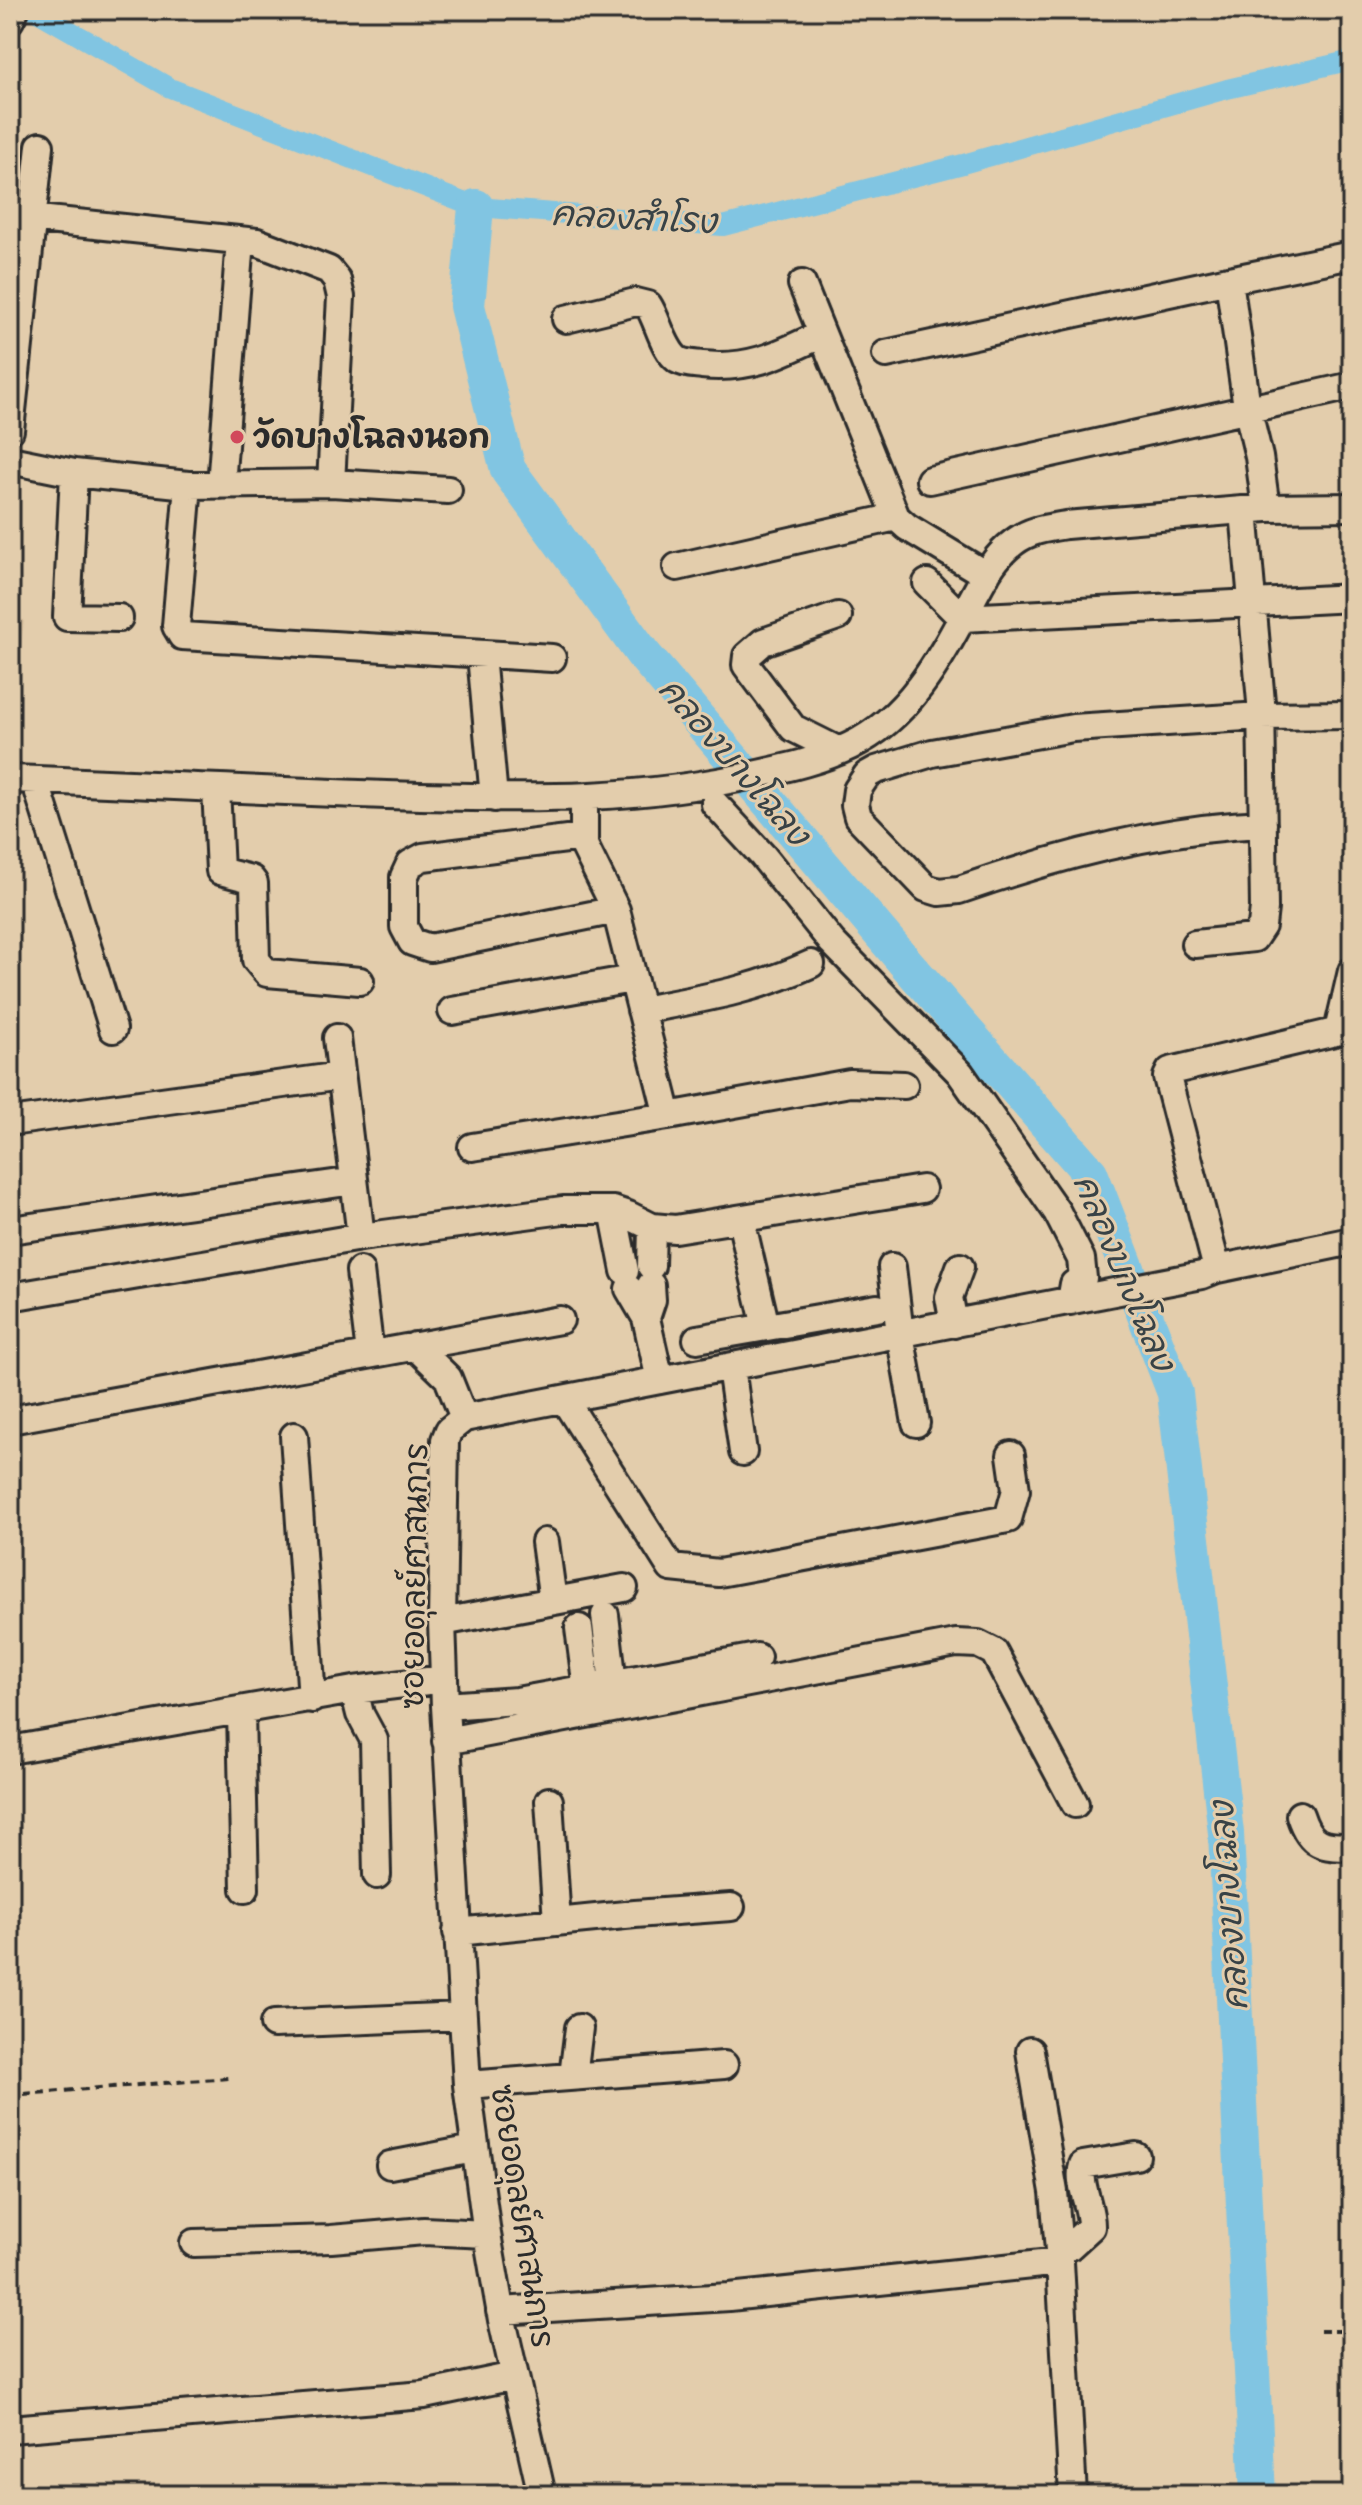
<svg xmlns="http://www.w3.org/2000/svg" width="1362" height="2505" viewBox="0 0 1362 2505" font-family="'Indie Flower','Playpen Sans Thai',sans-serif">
  <rect width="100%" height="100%" fill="#e3cdac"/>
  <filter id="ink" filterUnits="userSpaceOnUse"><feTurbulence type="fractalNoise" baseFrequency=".0125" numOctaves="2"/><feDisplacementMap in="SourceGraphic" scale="16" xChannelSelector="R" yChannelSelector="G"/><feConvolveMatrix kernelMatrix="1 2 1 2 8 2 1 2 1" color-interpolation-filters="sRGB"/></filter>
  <g filter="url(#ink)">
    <path fill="#d5be9d" d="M 10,618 L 24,620 L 10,749 Z"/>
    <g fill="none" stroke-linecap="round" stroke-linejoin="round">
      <path stroke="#81c5e2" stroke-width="20" d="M 34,10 L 170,88 L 476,207 L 723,226 L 963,164 L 1227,89 L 1352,60"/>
      <path stroke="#81c5e2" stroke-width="36" d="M 476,207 L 467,306 L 508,470 L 643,654 L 905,962 L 1090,1173 L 1175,1393 L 1226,1833 L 1258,2495"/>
      <defs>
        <path id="minor" d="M 10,20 L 15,10
          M 10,216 L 257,242 L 329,270 L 337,280 L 341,297 L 331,483
          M 802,284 L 896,517 L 907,527 L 986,575
          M 566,319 L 636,302 L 648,305 C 658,320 663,349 678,360 C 685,364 695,364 702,365 C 751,370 780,354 822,334
          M 886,354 L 1229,280
          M 10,430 L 40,146
          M 10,460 L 74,473 L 188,485 L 331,483 L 448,490
          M 74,473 L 67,617 L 119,618
          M 930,480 L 1352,386
          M 188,485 L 176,626 L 182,636 L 552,658
          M 221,485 L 240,240
          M 1266,508 L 1259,457 L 1247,407 L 1229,280 L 1352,255
          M 677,567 L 896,517
          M 927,583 L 962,618 L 1352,598
          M 838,616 L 763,642 L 747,656 L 746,665 L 793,728 L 839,751
          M 481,655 L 494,798
          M 10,779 C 147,784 284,792 421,796 C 539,799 642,800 758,774 C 790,767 821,760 850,746 C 909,718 940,659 969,605 C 982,582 992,558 1014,542 C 1030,530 1047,528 1066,525 L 1266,508 L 1352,507
          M 35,780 L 113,1029
          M 216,788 L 220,871 L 251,879 L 254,883 L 256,960 L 267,973 L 360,981
          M 584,798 L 584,845 L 616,910 L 668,1116
          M 715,804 L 763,856 L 832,942 L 960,1073 L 1057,1212 L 1081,1259 L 1083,1278 L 1074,1284 L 1071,1301
          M 1263,824 C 1160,828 1056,856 959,890 L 939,892 L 926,888 L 858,817 L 855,805 L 857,790 L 867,775 L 876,770 L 932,753 L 1073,728 L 1261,716 L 1352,715
          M 583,837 L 423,857 L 410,864 L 404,877 L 404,927 L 412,942 L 430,948 L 616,910
          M 1195,944 L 1254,938 L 1262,926 L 1264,908 L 1261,702 L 1244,511
          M 641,1010 C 704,998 752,991 811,964
          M 452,1011 L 632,979
          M 1338,1031 L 1352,971
          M 337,1038 L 361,1237
          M 10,1122 L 341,1076
          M 472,1147 L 668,1116 L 850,1083 L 904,1085
          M 613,1210 L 625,1271
          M 741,1220 L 766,1327
          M 10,1230 L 354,1181
          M 651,1266 L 652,1227
          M 892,1267 L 900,1334 L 916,1423
          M 1217,1269 L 1167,1077 L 1170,1071 L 1352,1028
          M 360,1271 L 370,1354
          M 629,1289 L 646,1318 L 652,1300 L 651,1285
          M 10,1297 L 361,1237 L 563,1210 L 613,1210 L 628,1215 L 652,1227 L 675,1229 L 922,1189
          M 646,1318 L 660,1380
          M 954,1324 L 949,1297 L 960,1267
          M 697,1339 L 877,1308
          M 415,1346 L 448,1378 L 464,1418
          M 731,1367 L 743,1452
          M 564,1399 L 671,1568 L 719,1573 L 1008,1519 L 1016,1490 L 1011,1455
          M 10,1420 L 560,1320
          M 294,1436 L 312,1699
          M 545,1542 L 553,1601
          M 605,1615 L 613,1684
          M 442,1622 L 624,1588
          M 579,1628 L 587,1689
          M 354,1690 L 360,1714 L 374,1740 L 377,1875
          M 445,1706 L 517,1701 L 757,1657
          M 241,1712 L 245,1889
          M 446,1741 L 956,1643 L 978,1644 L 994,1652 L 1075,1804
          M 10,1750 L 354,1690 L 444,1679
          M 549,1801 L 557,1922
          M 1300,1815 C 1310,1846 1322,1847 1352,1847
          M 457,1932 L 635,1914 L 731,1907
          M 274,2024 L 462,2016
          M 1030,2051 L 1054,2192 L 1060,2262 L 1073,2495
          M 573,2076 L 579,2028
          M 467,2085 L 724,2065
          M 390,2165 L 474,2149
          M 194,2243 L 331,2239 L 424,2231 L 487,2234
          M 1059,2251 L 1069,2247 L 1091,2227 C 1092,2206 1077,2184 1083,2165 L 1136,2156
          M 500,2311 L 729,2297 L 1060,2262
          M 10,2429 L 424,2395 L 514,2376
          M 542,2495 L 502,2320 L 487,2234 L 467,2085 L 445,1706 L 442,1622 L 445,1440 L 449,1430 L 464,1418 L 1202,1275 L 1217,1269 L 1352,1241"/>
      </defs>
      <use href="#minor" stroke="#2b2b2b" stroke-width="32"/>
      <path stroke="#2b2b2b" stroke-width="4" stroke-dasharray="8 6" stroke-linecap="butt" d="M 10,2095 L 228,2078
        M 1320,2331 L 1352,2331"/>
      <use href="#minor" stroke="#e3cdac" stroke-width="26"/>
    </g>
  </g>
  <circle fill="#d1495b" stroke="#e3cdac" stroke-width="3" cx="237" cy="437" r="8"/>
  <g text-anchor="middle" stroke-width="6" stroke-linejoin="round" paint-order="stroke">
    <g font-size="32" font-weight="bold" fill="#2b2b2b" stroke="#e3cdac" text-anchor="start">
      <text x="253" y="448">วัดบางโฉลงนอก</text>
    </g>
    <g font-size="32" fill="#2b2b2b" stroke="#e3cdac">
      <text transform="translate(414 1576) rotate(-89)" y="11">ซอยอดุลย์ศาสนการ</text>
      <text transform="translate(523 2216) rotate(81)" y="11">ซอยอดุลย์ศาสนการ</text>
    </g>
    <g font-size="34" font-style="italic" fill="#384246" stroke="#e3cdac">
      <text transform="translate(634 217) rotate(3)" y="12">คลองสำโรง</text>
      <text transform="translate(735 761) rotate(49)" y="12">คลองบางโฉลง</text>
      <text transform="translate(1125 1272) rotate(67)" y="12">คลองบางโฉลง</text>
      <text transform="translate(1228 1906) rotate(-94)" y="12">คลองบางโฉลง</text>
    </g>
  </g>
  <rect width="1362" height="2505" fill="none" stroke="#e3cdac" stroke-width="40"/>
  <rect x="20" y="20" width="1322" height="2465" fill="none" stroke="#2b2b2b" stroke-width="3" filter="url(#ink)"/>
</svg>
